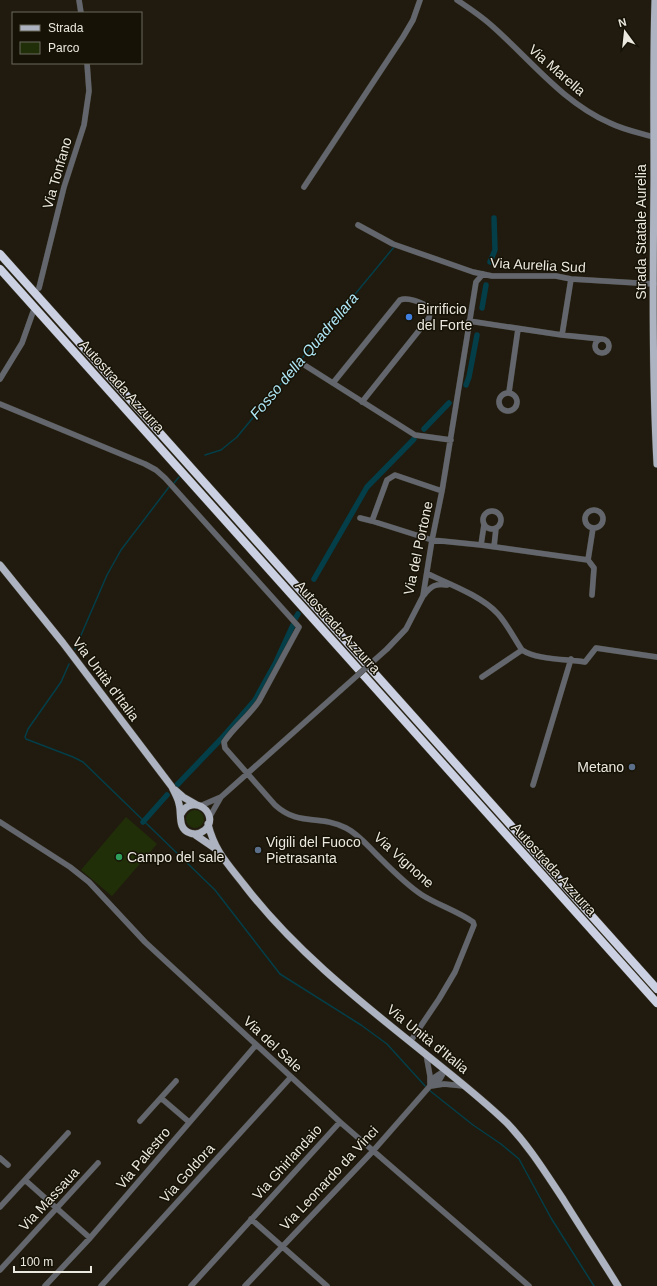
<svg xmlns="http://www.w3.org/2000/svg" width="657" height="1286" viewBox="0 0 657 1286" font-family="Arial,sans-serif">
  <rect width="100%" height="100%" fill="#201b0e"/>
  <path fill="#212f09" d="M186 819a9 9 0 1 1 18 0a9 9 0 1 1-18 0Z
    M 126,817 L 157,844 L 112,896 L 81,870 Z"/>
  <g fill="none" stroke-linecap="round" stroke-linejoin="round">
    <path stroke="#033e49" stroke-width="1.5" d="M 205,455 L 221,450 L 237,437 L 394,247
      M 174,483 L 179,477
      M 75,649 L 107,575 L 121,550 L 169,487
      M 69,664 L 61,682 L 28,729 L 25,737 L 26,739 L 73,757 L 83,762 L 215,890 L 280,974 L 361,1025 L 387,1044 L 426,1087
      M 429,1090 L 473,1125 L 501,1144 L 519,1159 L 551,1218 L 594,1286"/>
    <path stroke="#033e49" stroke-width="5.5" d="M 490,262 L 495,250 L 494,218
      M 482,308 L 486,285
      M 466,385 L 469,377 L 477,335
      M 424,429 L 449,403
      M 314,579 L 367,487 L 414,439
      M 295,619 L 298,614
      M 177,785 L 221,739 L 255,700 L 276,662 L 293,625
      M 143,822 L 167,795"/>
    <defs>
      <path id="minor" d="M 79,0 L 81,13
        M 457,0 C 469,8 481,16 491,25 C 530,59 562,102 610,123 C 624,130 640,133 654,137
        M 304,187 L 403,37 L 413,20 L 420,0
        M 358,225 L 393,244 L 473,272 L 492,276 L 556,276 L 571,279 L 654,284
        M 39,288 L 64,187 L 84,125 L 89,91 L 87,63
        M 469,321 L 562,335 L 601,339
        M 562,335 L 571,279
        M595 346a7 7 0 1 1 14 0a7 7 0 1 1-14 0Z
        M 306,366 L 415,435 L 451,440
        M 0,379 L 22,343 L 33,312
        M 333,383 L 400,300 C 407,297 423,302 428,308 C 430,311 430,314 429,318 L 362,402
        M 509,392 L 518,329
        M499 402a9 9 0 1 1 18 0a9 9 0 1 1-18 0Z
        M 0,404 L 145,464 L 156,470 L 165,478 L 299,627 L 259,701 C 249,716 234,727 224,742 L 225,748 L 275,805 C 299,827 319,814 346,828 C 358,834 366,844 376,854 C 389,867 405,884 422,895 C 438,905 457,911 473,922 L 474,925 L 455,972 L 439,999 L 410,1042
        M585 519a9 9 0 1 1 18 0a9 9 0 1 1-18 0Z
        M483 520a9 9 0 1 1 18 0a9 9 0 1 1-18 0Z
        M 360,518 L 372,521 L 432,540 L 481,545 L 588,560
        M 372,521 L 387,480 L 395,475 L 442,491
        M 481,545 L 484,525
        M 494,547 L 496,528
        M 428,574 C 449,584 482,596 498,614 C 507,624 514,638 522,650 L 482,677
        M 424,595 C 431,586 436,583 447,585
        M 592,595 L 594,568 L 588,560 L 593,528
        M 387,649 L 406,629 L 423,596 L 432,540 L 442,491 L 476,282 L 483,274
        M 522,650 C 537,660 567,659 585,662 L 596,648 L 657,657
        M 533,785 L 571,659
        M 200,806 L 221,797 L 341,690
        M 209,818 L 221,797
        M 0,822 L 70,867 L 89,882 L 145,942 L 340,1122 L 529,1286
        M 426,1054 L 430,1076 L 430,1086
        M 431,1085 L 435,1077 L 444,1071
        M 431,1086 L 444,1084 L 464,1086
        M 161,1098 L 189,1122
        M 140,1121 L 176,1081
        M 0,1158 L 8,1165
        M 25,1180 L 90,1238
        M 0,1207 L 68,1133
        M 251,1219 L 327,1286
        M 0,1270 L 98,1163
        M 45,1286 L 90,1238 L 256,1045
        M 101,1286 L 291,1077
        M 191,1286 L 340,1122
        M 245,1286 L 373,1151 L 430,1086 L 440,1079 L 445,1070"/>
      <path id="major" d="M 655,0 C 653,60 654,119 654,179 C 653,274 652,370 657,464
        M 0,565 L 63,643 L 172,787 C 174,792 178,798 179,804 C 182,814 177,829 190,833 C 195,835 201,833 205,830 C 221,814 192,792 181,814
        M 175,790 L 183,797 L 197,805
        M 208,824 C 215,852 228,864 245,886 C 292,947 353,996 413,1044 C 445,1070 478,1095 507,1123 C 529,1146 545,1172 563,1199 C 581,1228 600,1257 618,1286
        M 194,834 L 216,849"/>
      <path id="highway" d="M 0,254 L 657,989
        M 0,269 L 657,1003"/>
    </defs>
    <use href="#minor" stroke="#3c382b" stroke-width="6"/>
    <use href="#major" stroke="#3c382b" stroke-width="8"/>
    <use href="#highway" stroke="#3c382b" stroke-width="9"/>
    <use href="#minor" stroke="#63666d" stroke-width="5.5"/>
    <use href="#major" stroke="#adb3c0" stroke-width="7"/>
    <use href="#highway" stroke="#cbd1e2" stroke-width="8"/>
    <defs>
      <path id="minor-bridge" d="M 341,690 L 387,649"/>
    </defs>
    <use href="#minor-bridge" stroke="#3c382b" stroke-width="6" stroke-linecap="butt"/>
    <use href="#minor-bridge" stroke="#63666d" stroke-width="5.5"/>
  </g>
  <circle fill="#3f7fe0" stroke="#161206" stroke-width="1.5" cx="409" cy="317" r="4"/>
  <g fill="#5c6f8a" stroke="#161206" stroke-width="1.5">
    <circle cx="632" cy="767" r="4"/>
    <circle cx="258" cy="850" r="4"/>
  </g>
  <circle fill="#2e9e5b" stroke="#161206" stroke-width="1.5" cx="119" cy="857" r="4"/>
  <g text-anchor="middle" stroke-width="3" stroke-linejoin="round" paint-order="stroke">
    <g font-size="14" fill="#ebe8df" stroke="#161206">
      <text transform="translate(557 70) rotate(41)" y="5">Via Marella</text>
      <text transform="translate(57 173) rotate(-74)" y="5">Via Tonfano</text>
      <text transform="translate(641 232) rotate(-90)" y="5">Strada Statale Aurelia</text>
      <text transform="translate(538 265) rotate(3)" y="5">Via Aurelia Sud</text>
      <text transform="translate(122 386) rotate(48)" y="5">Autostrada Azzurra</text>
      <text transform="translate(418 548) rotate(-78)" y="5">Via del Portone</text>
      <text transform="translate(338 627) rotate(48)" y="5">Autostrada Azzurra</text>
      <text transform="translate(106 679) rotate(53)" y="5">Via Unità d'Italia</text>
      <text transform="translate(404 860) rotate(42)" y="5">Via Vignone</text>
      <text transform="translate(554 869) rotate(48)" y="5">Autostrada Azzurra</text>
      <text transform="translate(428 1039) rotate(39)" y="5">Via Unità d'Italia</text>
      <text transform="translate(273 1044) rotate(43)" y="5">Via del Sale</text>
      <text transform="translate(143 1158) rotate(-50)" y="5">Via Palestro</text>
      <text transform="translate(287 1162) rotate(-48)" y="5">Via Ghirlandaio</text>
      <text transform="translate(187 1173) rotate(-48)" y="5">Via Goldora</text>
      <text transform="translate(329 1178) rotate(-47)" y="5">Via Leonardo da Vinci</text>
      <text transform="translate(49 1199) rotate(-47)" y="5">Via Massaua</text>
    </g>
    <g font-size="14" fill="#ebe8df" stroke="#161206" text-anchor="start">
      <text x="417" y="314">Birrificio<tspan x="417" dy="16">del Forte</tspan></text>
      <text x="624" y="772" text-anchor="end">Metano</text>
      <text x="266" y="847">Vigili del Fuoco<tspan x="266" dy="16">Pietrasanta</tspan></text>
      <text x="127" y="862">Campo del sale</text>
    </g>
    <g font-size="15" font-style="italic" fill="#afe8f7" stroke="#161206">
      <text transform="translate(304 356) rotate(-50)" y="5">Fosso della Quadrellara</text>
    </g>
  </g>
  <rect x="12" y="12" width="130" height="52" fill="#161206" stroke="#6b685d"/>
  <rect x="20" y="25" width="20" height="6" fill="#adb3c0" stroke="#6b685d"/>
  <text x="48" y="32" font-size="12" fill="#ebe8df">Strada</text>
  <rect x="20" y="42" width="20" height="12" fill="#212f09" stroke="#6b685d"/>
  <text x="48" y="52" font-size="12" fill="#ebe8df">Parco</text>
  <g transform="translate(625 32) rotate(345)" stroke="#161206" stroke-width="3" paint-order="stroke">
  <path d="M0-3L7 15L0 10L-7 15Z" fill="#ebe8df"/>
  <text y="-6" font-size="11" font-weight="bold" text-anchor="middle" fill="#ebe8df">N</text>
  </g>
  <path d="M14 1266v6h77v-6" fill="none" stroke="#ebe8df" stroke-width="2"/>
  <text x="20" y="1266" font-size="12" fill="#ebe8df" stroke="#161206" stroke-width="3" paint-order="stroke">100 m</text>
</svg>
